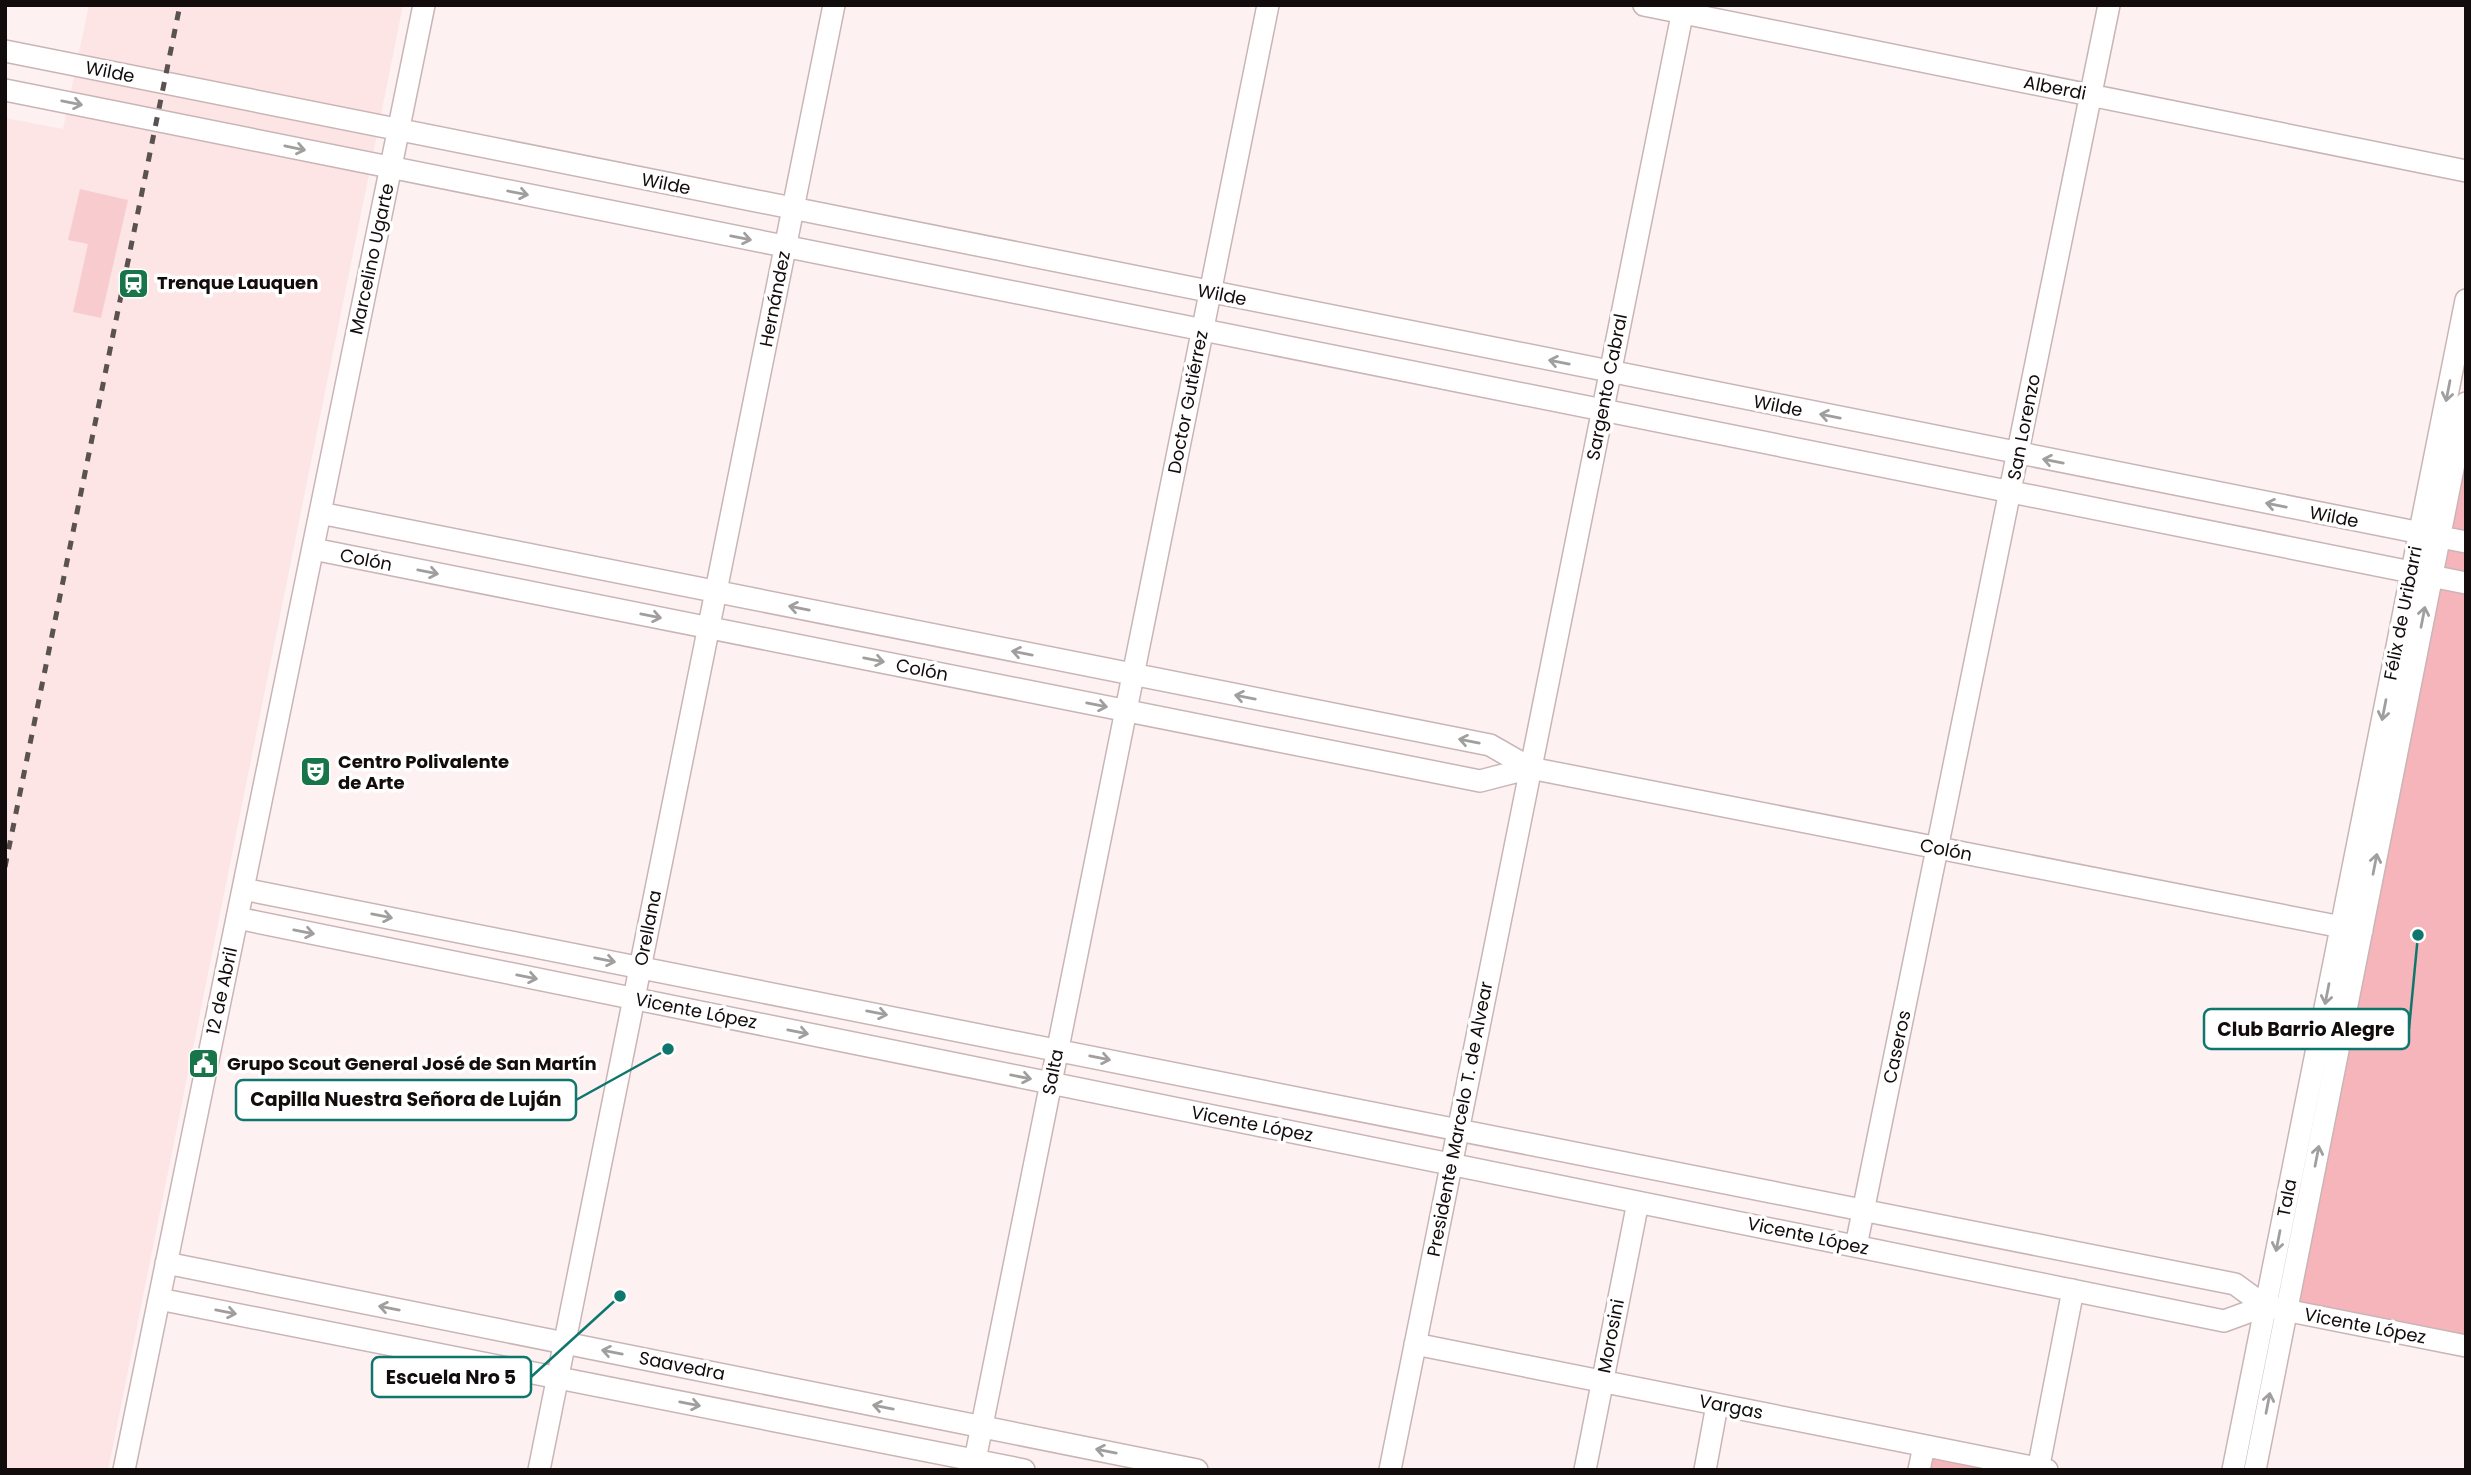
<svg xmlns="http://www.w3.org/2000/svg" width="2471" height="1475" viewBox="0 0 2471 1475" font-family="Poppins,sans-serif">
  <rect width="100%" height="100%" fill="#fef1f1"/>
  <path fill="#fde4e5" d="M 89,5 L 403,5 L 108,1470 L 5,1470 L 5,118 L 63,129 Z"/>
  <path fill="#f5b5ba" d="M 2466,453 L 2466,1339 L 2297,1306 Z
    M 1932,1457 L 1995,1470 L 1930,1470 Z"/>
  <path fill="#f8cccf" d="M 80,189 L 128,200 L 101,318 L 73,312 L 88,244 L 68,240 Z"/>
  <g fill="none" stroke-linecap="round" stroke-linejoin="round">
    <defs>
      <path id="minor" d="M 1644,5 L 2466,171
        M 5,51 L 2466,542
        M 5,90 L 2466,583
        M 320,513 L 1490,745 L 1530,768 L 2362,931
        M 313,549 L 1480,781 L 1530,768
        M 243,889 L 2235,1284 L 2265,1306 L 2466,1346
        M 237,918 L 2224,1321 L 2265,1306
        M 1856,1246 L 2109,5
        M 166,1263 L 1197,1470
        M 159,1299 L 1024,1470
        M 1415,1344 L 2047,1470
        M 124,1470 L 424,5
        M 539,1470 L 834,5
        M 973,1470 L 1268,5
        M 1390,1470 L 1684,5
        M 1585,1470 L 1638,1202
        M 1705,1470 L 1717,1405
        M 1919,1470 L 1924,1446
        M 2038,1470 L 2073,1290
        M 2233,1470 L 2466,300
        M 2255,1470 L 2466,403"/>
    </defs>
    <use href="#minor" stroke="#cab5b6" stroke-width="24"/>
    <use href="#minor" stroke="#fff" stroke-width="21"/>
    <path stroke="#5a5151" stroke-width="5" stroke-dasharray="9 9" stroke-linecap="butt" d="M 5,867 L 180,5"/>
  </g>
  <defs><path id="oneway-shaft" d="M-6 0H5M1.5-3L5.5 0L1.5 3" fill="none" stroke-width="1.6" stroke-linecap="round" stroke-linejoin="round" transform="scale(1.75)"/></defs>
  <g stroke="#a19e9e">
    <use href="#oneway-shaft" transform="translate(72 103) rotate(11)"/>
    <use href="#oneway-shaft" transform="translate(295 148) rotate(12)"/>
    <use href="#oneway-shaft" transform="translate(518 193) rotate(11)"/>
    <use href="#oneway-shaft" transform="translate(741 238) rotate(11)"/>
    <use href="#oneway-shaft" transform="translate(1559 362) rotate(-169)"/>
    <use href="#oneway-shaft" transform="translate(2448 391) rotate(101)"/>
    <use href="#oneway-shaft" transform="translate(1830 416) rotate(-169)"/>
    <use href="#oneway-shaft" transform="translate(2053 461) rotate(-169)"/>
    <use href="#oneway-shaft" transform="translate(2276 505) rotate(-169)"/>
    <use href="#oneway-shaft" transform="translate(428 572) rotate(11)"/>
    <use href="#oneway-shaft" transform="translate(799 608) rotate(-169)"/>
    <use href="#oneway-shaft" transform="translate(651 616) rotate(11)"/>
    <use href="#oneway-shaft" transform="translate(2423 617) rotate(-79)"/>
    <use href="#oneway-shaft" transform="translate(1022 653) rotate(-169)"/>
    <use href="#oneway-shaft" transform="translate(874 660) rotate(11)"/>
    <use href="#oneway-shaft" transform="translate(1245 697) rotate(-169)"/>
    <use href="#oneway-shaft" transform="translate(1097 705) rotate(11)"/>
    <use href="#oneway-shaft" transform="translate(2384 710) rotate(101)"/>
    <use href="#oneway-shaft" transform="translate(1469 741) rotate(-169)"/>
    <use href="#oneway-shaft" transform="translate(2375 864) rotate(-79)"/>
    <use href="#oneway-shaft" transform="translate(382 916) rotate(11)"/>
    <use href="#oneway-shaft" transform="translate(304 932) rotate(11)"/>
    <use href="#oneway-shaft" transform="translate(605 960) rotate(11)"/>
    <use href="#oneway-shaft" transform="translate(527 977) rotate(11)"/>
    <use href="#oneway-shaft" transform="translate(2327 994) rotate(101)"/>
    <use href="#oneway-shaft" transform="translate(877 1013) rotate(11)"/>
    <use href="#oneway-shaft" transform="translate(798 1032) rotate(11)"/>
    <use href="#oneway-shaft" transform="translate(1100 1058) rotate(11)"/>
    <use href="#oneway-shaft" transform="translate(1021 1077) rotate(11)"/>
    <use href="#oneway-shaft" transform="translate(2317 1156) rotate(-79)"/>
    <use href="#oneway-shaft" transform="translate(2278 1241) rotate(101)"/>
    <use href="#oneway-shaft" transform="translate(389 1308) rotate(-169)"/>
    <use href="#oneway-shaft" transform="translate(226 1312) rotate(11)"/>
    <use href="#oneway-shaft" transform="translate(612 1352) rotate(-169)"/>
    <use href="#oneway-shaft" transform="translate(2268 1403) rotate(-79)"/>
    <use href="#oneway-shaft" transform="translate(690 1404) rotate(11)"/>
    <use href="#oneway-shaft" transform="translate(883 1407) rotate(-169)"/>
    <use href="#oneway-shaft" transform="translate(1106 1451) rotate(-169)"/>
  </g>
  <defs>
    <symbol id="station-square" viewBox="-11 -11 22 22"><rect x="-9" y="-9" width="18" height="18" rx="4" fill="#187449" stroke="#fff"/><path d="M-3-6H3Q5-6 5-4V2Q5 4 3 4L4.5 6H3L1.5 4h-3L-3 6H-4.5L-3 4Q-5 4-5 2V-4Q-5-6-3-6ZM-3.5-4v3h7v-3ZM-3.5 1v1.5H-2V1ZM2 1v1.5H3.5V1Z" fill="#fff"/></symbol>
    <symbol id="theatre-square" viewBox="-11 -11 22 22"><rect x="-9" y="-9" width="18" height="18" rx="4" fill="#187449" stroke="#fff"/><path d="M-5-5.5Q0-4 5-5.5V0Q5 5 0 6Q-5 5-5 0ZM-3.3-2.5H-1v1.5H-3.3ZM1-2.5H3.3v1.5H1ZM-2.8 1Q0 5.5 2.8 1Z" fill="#fff"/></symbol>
    <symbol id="civic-square" viewBox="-11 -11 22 22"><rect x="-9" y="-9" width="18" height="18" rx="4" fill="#187449" stroke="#fff"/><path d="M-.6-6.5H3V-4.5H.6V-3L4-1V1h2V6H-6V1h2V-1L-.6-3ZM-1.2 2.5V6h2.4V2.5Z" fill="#fff"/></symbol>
  </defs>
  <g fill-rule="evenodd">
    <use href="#station-square" x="116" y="266" width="35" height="35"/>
    <use href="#theatre-square" x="298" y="754" width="35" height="35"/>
    <use href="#civic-square" x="186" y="1046" width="35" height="35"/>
  </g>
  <g text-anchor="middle" stroke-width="7" stroke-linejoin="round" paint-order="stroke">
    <g font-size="18" fill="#130c0c" stroke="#fff">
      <text transform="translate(110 72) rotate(11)" y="6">Wilde</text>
      <text transform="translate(2055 88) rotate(11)" y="6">Alberdi</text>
      <text transform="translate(666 184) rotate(11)" y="6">Wilde</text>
      <text transform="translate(372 259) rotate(-78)" y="6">Marcelino Ugarte</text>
      <text transform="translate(1222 295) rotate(11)" y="6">Wilde</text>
      <text transform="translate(775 299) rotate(-79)" y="6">Hernández</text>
      <text transform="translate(1607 387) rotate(-79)" y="6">Sargento Cabral</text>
      <text transform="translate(1188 402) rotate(-79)" y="6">Doctor Gutiérrez</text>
      <text transform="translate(1778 406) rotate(11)" y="6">Wilde</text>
      <text transform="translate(2024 427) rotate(-79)" y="6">San Lorenzo</text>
      <text transform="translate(2334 517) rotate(11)" y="6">Wilde</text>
      <text transform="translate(366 560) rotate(11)" y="6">Colón</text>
      <text transform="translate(2403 613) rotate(-79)" y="6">Félix de Uribarri</text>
      <text transform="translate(922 670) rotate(11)" y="6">Colón</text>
      <text transform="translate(1946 850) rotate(11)" y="6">Colón</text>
      <text transform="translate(648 928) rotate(-79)" y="6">Orellana</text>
      <text transform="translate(222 991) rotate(-78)" y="6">12 de Abril</text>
      <text transform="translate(696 1011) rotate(11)" y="6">Vicente López</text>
      <text transform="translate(1897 1047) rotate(-78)" y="6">Caseros</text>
      <text transform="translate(1053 1072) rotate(-79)" y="6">Salta</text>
      <text transform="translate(1460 1119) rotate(-79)" y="6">Presidente Marcelo T. de Alvear</text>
      <text transform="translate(1252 1124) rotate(11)" y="6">Vicente López</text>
      <text transform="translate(2287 1198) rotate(-79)" y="6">Tala</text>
      <text transform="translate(1808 1236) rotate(12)" y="6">Vicente López</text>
      <text transform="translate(2365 1326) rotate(11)" y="6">Vicente López</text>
      <text transform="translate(1611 1336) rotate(-79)" y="6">Morosini</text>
      <text transform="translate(682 1366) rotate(11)" y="6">Saavedra</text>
      <text transform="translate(1731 1407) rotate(11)" y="6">Vargas</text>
    </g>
    <g font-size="18" font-weight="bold" fill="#130c0c" stroke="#fff" text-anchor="start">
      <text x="157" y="289">Trenque Lauquen</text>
      <text x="338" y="768">Centro Polivalente<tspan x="338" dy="21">de Arte</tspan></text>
      <text x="227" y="1070">Grupo Scout General José de San Martín</text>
    </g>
  </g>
  <path fill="none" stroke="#0f766e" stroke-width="2.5" d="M2418 935L2409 1029M668 1049L576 1100M620 1296L531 1377"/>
  <g fill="#0f766e" stroke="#fff" stroke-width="2.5">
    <circle cx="2418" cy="935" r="7"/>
    <circle cx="668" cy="1049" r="7"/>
    <circle cx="620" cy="1296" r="7"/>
  </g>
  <g fill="#fff" stroke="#0f766e" stroke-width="2.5">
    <rect x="2204" y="1009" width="205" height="40" rx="7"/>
    <rect x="236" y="1080" width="340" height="40" rx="7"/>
    <rect x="372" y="1357" width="159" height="40" rx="7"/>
  </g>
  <g font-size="19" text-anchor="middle" font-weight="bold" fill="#130c0c">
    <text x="2306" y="1036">Club Barrio Alegre</text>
    <text x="406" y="1106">Capilla Nuestra Señora de Luján</text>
    <text x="451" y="1384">Escuela Nro 5</text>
  </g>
  <rect width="2471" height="1475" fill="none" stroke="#130c0c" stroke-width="14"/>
</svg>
